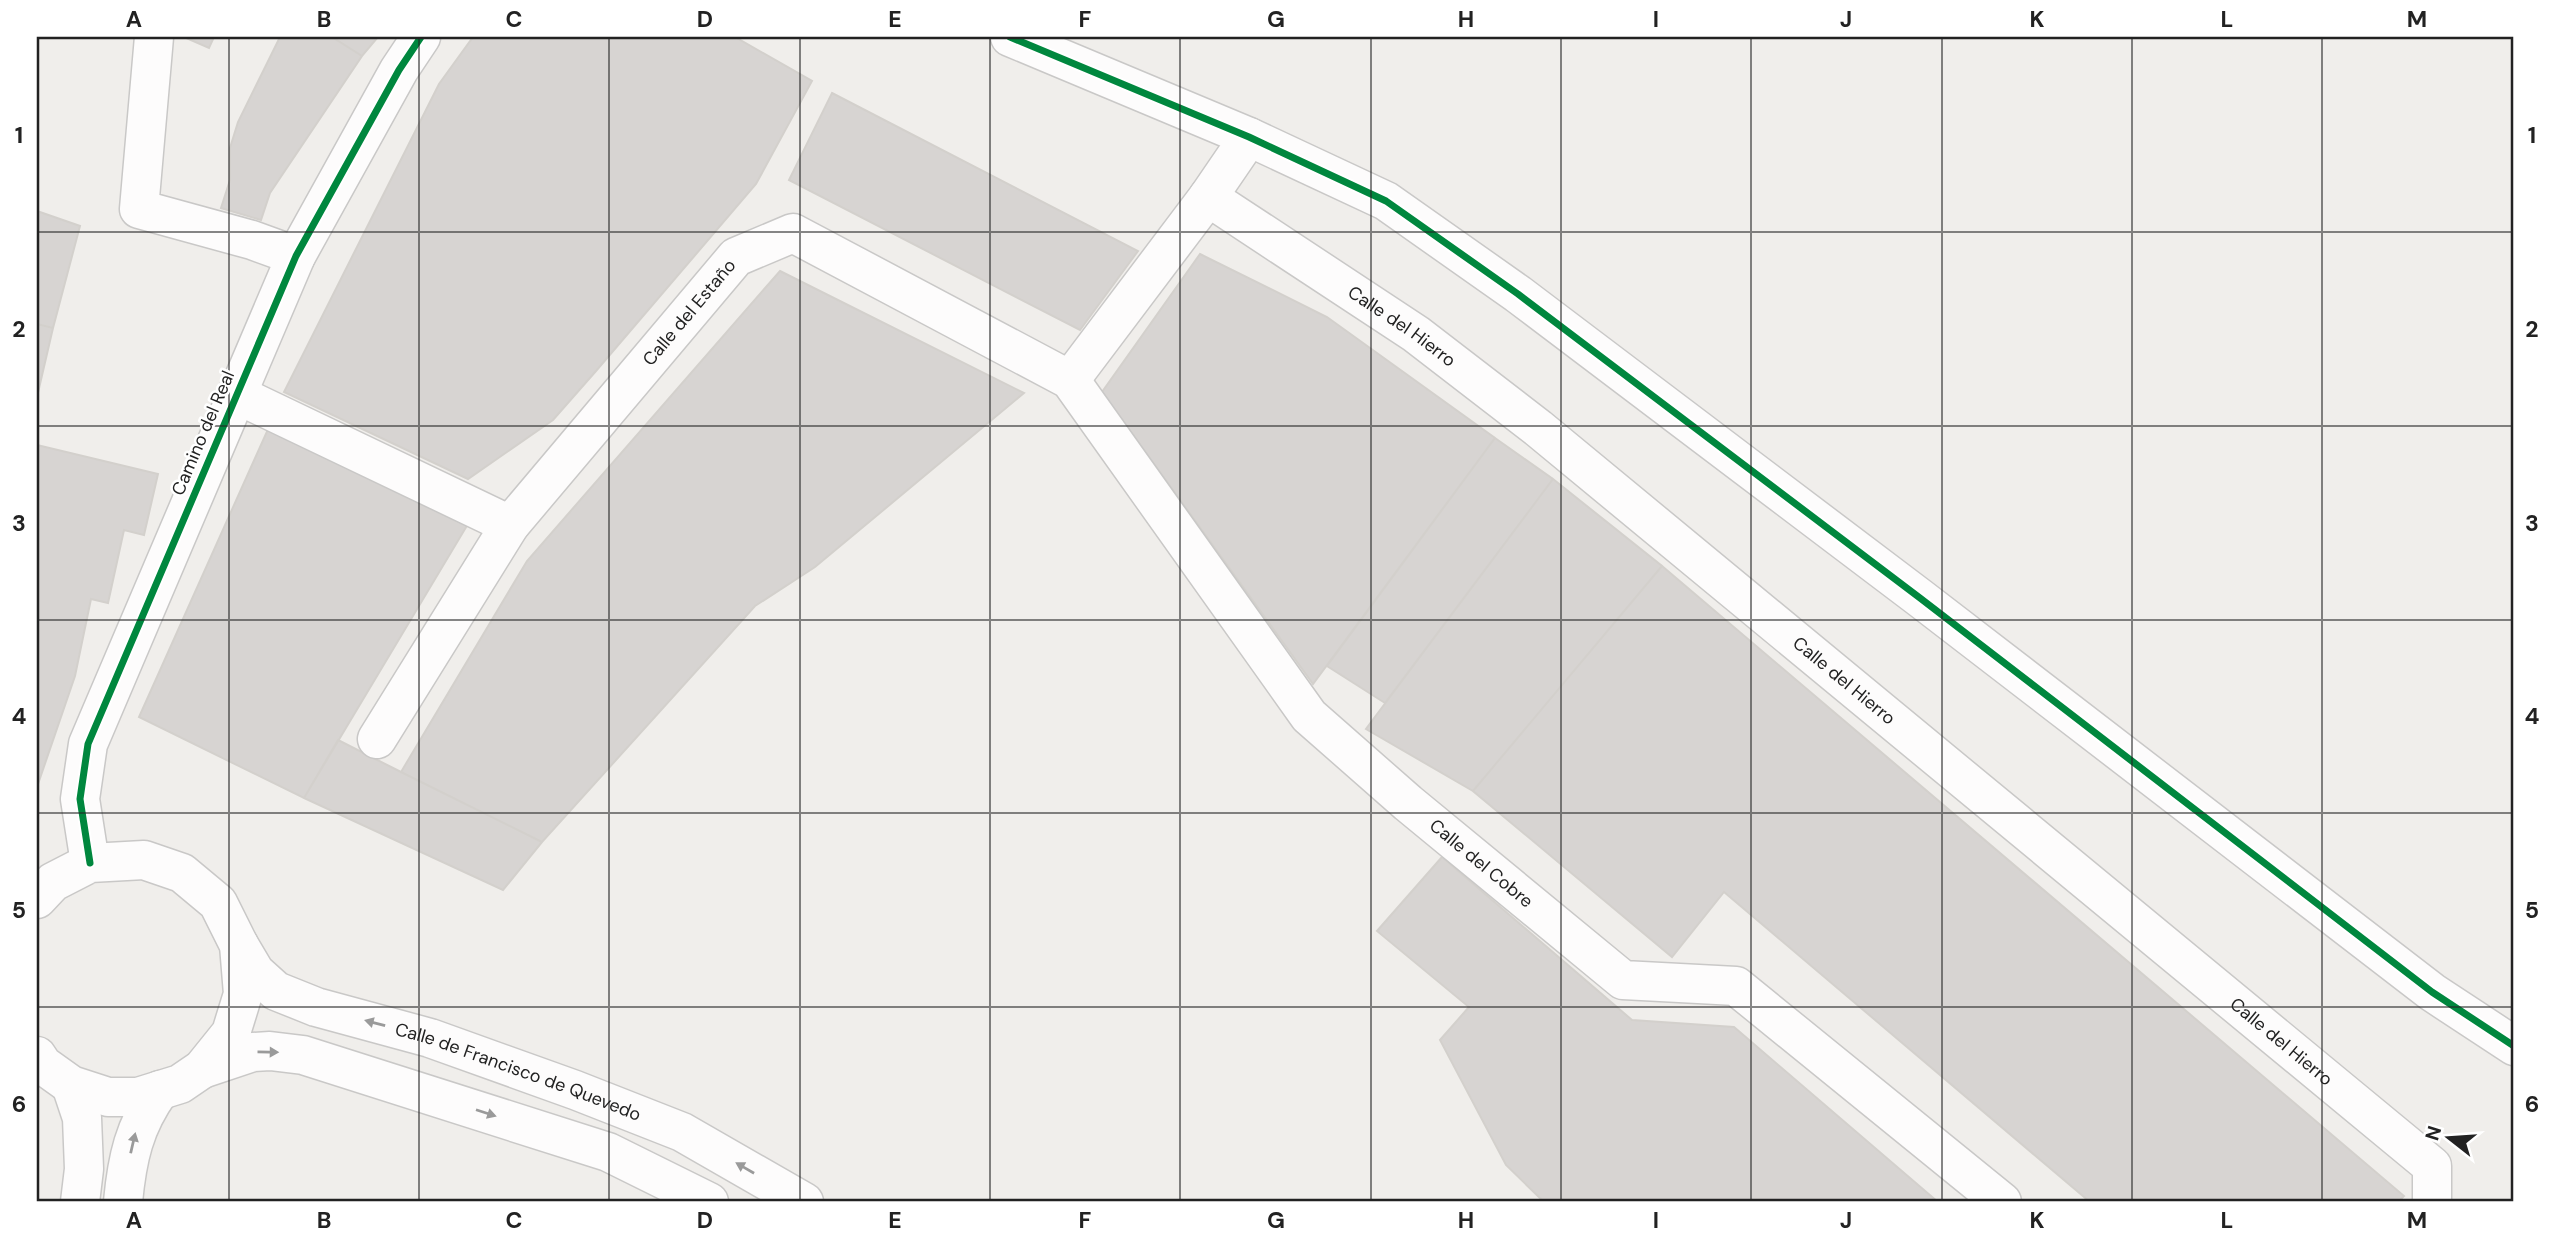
<svg xmlns="http://www.w3.org/2000/svg" width="2551" height="1239" viewBox="0 0 2551 1239" font-family="'DM Sans',sans-serif">
  <rect width="100%" height="100%" fill="#f0eeeb"/>
  <path fill="#d7d4d2" stroke="#d3d0cc" stroke-width="2" d="M 184,37 L 214,37 L 209,48 Z
    M 280,37 L 332,37 L 362,56 L 270,193 L 261,220 L 221,208 L 230,180 L 230,148 L 238,122 Z
    M 332,37 L 378,37 L 362,56 Z
    M 473,37 L 735,37 L 812,81 L 756,184 L 596,371 L 553,420 L 468,479 L 284,392 L 439,84 Z
    M 832,93 L 1138,251 L 1080,330 L 789,180 Z
    M 37,211 L 80,226 L 53,328 L 37,324 Z
    M 1200,254 L 1327,317 L 1495,438 L 1313,684 L 1102,392 Z
    M 780,271 L 1024,393 L 815,567 L 755,606 L 542,842 L 401,772 L 527,561 Z
    M 37,324 L 53,328 L 37,397 Z
    M 269,427 L 468,524 L 304,798 L 139,717 Z
    M 1495,438 L 1553,479 L 1385,703 L 1327,666 Z
    M 37,445 L 158,474 L 144,535 L 124,530 L 108,603 L 91,599 L 75,676 L 37,787 Z
    M 1553,479 L 1662,566 L 1473,791 L 1366,729 Z
    M 1662,566 L 2404,1196 L 2398,1202 L 2090,1202 L 1724,892 L 1672,957 L 1473,791 Z
    M 338,740 L 401,772 L 542,842 L 503,890 L 304,798 Z
    M 1442,857 L 1632,1020 L 1734,1027 L 1938,1202 L 1544,1202 L 1506,1165 L 1440,1040 L 1469,1007 L 1377,931 Z"/>
  <g fill="none" stroke-linecap="round" stroke-linejoin="round">
    <defs>
      <g id="minor">
        <path d="M 154,37 L 139,209 L 252,240 L 296,256"/>
        <path d="M 1010,37 L 1249,137 L 1386,201 L 1518,294 L 1920,598 L 2432,992 L 2514,1046"/>
        <path id="s1" d="M 1208,197 L 1416,334 L 1538,428 L 2432,1166 L 2432,1202"/>
        <path d="M 1070,380 L 1208,197 L 1249,137"/>
        <path d="M 238,395 L 510,525"/>
        <path id="s2" d="M 377,739 L 510,525 L 736,257 L 793,233 L 1070,380 L 1309,716 L 1408,803 L 1623,980 L 1736,986 L 2002,1202"/>
        <path d="M 90,863 L 80,799 L 88,744 L 296,256 L 399,70 L 421,37"/>
        <path d="M 37,899 L 53,882 L 90,863 L 144,860 L 182,873 L 218,903 L 239,945 L 243,994 L 231,1033 L 202,1069 L 180,1084 L 138,1097 L 108,1097 L 71,1085 L 43,1065 L 37,1056"/>
        <path id="s3" d="M 239,945 L 255,972 L 276,991 L 316,1007 L 430,1038 L 575,1090 L 682,1132 L 804,1202"/>
        <path d="M 202,1069 L 253,1052 L 270,1051 L 303,1055 L 608,1152 L 709,1202"/>
        <path d="M 71,1085 L 82,1118 L 84,1169 L 80,1202"/>
        <path d="M 123,1202 C 127,1159 134,1126 160,1090"/>
      </g>
    </defs>
    <use href="#minor" stroke="#c9c8c7" stroke-width="41"/>
    <use href="#minor" stroke="#fdfcfc" stroke-width="38"/>
    <defs>
      <path id="cycleway" d="M 1010,37 L 1249,137 L 1386,201 L 1518,294 L 1920,598 L 2432,992 L 2514,1046
        M 90,863 L 80,799 L 88,744 L 296,256 L 399,70 L 421,37"/>
    </defs>
    <use href="#cycleway" stroke="#fff" stroke-width="11"/>
    <use href="#cycleway" stroke="#00873e" stroke-width="7"/>
  </g>
  <defs><path id="oneway-solid" d="M-6-.8H1V-3.2L6.5 0L1 3.2V.8H-6Z" transform="scale(1.75)"/></defs>
  <g fill="#9a9a9a">
    <use href="#oneway-solid" transform="translate(375 1023) rotate(-165)"/>
    <use href="#oneway-solid" transform="translate(268 1052) rotate(1)"/>
    <use href="#oneway-solid" transform="translate(486 1113) rotate(18)"/>
    <use href="#oneway-solid" transform="translate(133 1143) rotate(-77)"/>
    <use href="#oneway-solid" transform="translate(745 1168) rotate(-150)"/>
  </g>
  <path fill="none" stroke="#222" stroke-width="2" stroke-opacity="0.55" d="M 229,37 L 229,1202M 419,37 L 419,1202M 609,37 L 609,1202M 800,37 L 800,1202M 990,37 L 990,1202M 1180,37 L 1180,1202M 1371,37 L 1371,1202M 1561,37 L 1561,1202M 1751,37 L 1751,1202M 1942,37 L 1942,1202M 2132,37 L 2132,1202M 2322,37 L 2322,1202M 37,232 L 2514,232M 37,426 L 2514,426M 37,620 L 2514,620M 37,813 L 2514,813M 37,1007 L 2514,1007"/>
  <g text-anchor="middle" stroke-width="5" stroke-linejoin="round" paint-order="stroke">
    <g font-size="18" fill="#222" stroke="#fff">
      <text dy="6" stroke="none"><textPath href="#s2" startOffset="530">Calle del Estaño</textPath></text>
      <text dy="6" stroke="none"><textPath href="#s1" startOffset="233">Calle del Hierro</textPath></text>
      <text transform="translate(203 433) rotate(-67)" y="6">Camino del Real</text>
      <text dy="6" stroke="none"><textPath href="#s1" startOffset="800">Calle del Hierro</textPath></text>
      <text dy="6" stroke="none"><textPath href="#s2" startOffset="1617">Calle del Cobre</textPath></text>
      <text dy="6" stroke="none"><textPath href="#s1" startOffset="1367">Calle del Hierro</textPath></text>
      <text dy="6" stroke="none"><textPath href="#s3" startOffset="315">Calle de Francisco de Quevedo</textPath></text>
    </g>
  </g>
  <rect width="2551" height="1239" fill="none" stroke="#ffffff" stroke-width="77"/>
  <g transform="translate(2449 1138) rotate(287)" stroke="#ffffff" stroke-width="5" paint-order="stroke">
  <path d="M0-5L12 26L0 18L-12 26Z" fill="#222222"/>
  <text y="-10" font-size="19" font-weight="bold" text-anchor="middle" fill="#222222">N</text>
  </g>
  <rect x="38" y="38" width="2474" height="1162" fill="none" stroke="#222" stroke-width="2.5"/>
  <g font-size="23" text-anchor="middle" font-weight="bold" fill="#222">
    <text x="134" y="27">A</text>
    <text x="324" y="27">B</text>
    <text x="514" y="27">C</text>
    <text x="705" y="27">D</text>
    <text x="895" y="27">E</text>
    <text x="1085" y="27">F</text>
    <text x="1276" y="27">G</text>
    <text x="1466" y="27">H</text>
    <text x="1656" y="27">I</text>
    <text x="1846" y="27">J</text>
    <text x="2037" y="27">K</text>
    <text x="2227" y="27">L</text>
    <text x="2417" y="27">M</text>
    <text x="19" y="143">1</text>
    <text x="2532" y="143">1</text>
    <text x="19" y="337">2</text>
    <text x="2532" y="337">2</text>
    <text x="19" y="531">3</text>
    <text x="2532" y="531">3</text>
    <text x="19" y="724">4</text>
    <text x="2532" y="724">4</text>
    <text x="19" y="918">5</text>
    <text x="2532" y="918">5</text>
    <text x="19" y="1112">6</text>
    <text x="2532" y="1112">6</text>
    <text x="134" y="1228">A</text>
    <text x="324" y="1228">B</text>
    <text x="514" y="1228">C</text>
    <text x="705" y="1228">D</text>
    <text x="895" y="1228">E</text>
    <text x="1085" y="1228">F</text>
    <text x="1276" y="1228">G</text>
    <text x="1466" y="1228">H</text>
    <text x="1656" y="1228">I</text>
    <text x="1846" y="1228">J</text>
    <text x="2037" y="1228">K</text>
    <text x="2227" y="1228">L</text>
    <text x="2417" y="1228">M</text>
  </g>
</svg>
